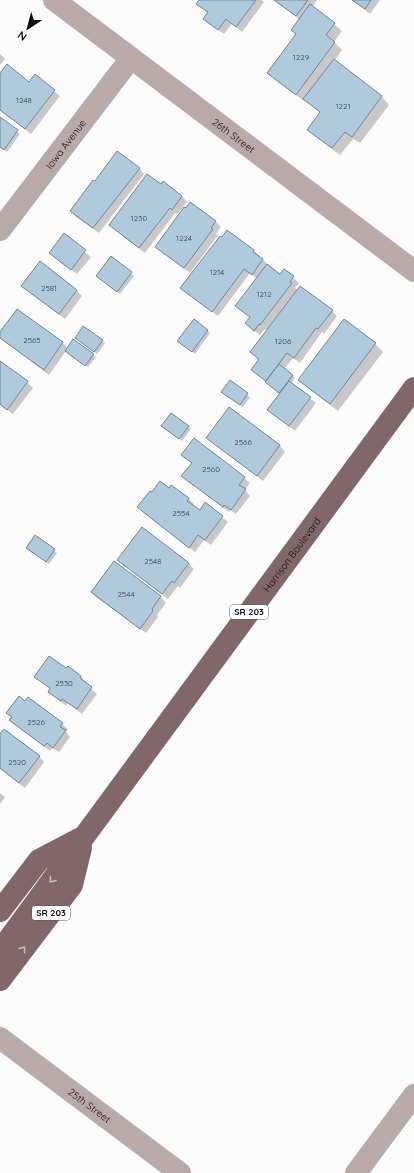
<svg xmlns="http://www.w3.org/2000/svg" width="414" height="1173" viewBox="0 0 414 1173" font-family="Quicksand,sans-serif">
  <rect width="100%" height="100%" fill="#fbfbfb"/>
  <path fill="#0003" d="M 200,0 L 261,0 L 264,2 L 242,32 L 232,24 L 224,34 L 210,24 L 204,19 L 209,13 L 197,4 Z
    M 274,0 L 317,0 L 312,7 L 334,24 L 342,31 L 334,42 L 342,50 L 334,61 L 382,97 L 389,105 L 360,143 L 353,139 L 340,155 L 316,137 L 308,129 L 321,113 L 305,100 L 304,101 L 276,80 L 269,73 L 297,35 L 300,20 Z
    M 352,0 L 380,0 L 370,14 Z
    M 0,54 L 5,59 L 0,65 Z
    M 0,75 L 54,91 L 60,96 L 31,134 L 0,110 Z
    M 0,118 L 20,134 L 7,152 L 0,147 Z
    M 139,168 L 144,174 L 99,233 L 76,217 L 71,211 Z
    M 161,186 L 182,196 L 187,202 L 177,214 L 175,213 L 145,253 L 116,231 L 110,225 Z
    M 191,203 L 216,222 L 221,227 L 216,234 L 218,235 L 190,273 L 161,252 L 156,246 Z
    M 227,232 L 254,251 L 280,276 L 284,270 L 299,283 L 295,288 L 297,290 L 332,311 L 337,316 L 324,334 L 322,332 L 300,363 L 293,358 L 284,369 L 295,378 L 291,384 L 316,403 L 295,431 L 274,415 L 268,410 L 280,394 L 269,385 L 253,370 L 260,360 L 251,352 L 267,330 L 265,329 L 260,335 L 252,329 L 250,317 L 242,311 L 257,279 L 250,273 L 218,316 L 187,293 L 182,288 Z
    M 64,235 L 91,257 L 77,274 L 55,258 L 50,253 Z
    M 111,258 L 134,276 L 120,294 L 100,278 Z
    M 40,263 L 77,291 L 82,296 L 65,319 L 28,291 L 22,286 Z
    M 17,310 L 63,343 L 68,348 L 93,355 L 96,357 L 88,367 L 66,351 L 49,375 L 0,338 L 0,334 Z
    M 194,320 L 210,333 L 195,354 L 181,343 Z
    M 344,320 L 375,344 L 383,352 L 338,411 L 307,387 L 299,380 Z
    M 79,340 L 102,341 L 105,343 L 97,354 Z
    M 0,362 L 27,382 L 33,388 L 13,414 L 0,405 Z
    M 230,381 L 250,397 L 243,407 L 225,394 Z
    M 230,409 L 280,446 L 285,452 L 263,481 L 213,443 Z
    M 188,427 L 191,429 L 182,441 L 165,428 Z
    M 188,460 L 244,478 L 250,483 L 245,490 L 250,496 L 236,514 L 230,510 L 229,512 L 188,481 L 183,476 L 192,463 Z
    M 172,486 L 189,499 L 194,504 L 193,506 L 200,511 L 222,517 L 228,522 L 211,545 L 204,540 L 195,552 L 144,513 L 139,507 L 170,489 Z
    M 142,529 L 189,564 L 194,569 L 180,588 L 178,586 L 168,599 L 124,565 Z
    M 35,537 L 57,553 L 49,564 L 30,550 Z
    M 114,562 L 161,597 L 166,603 L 157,615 L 158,617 L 146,633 L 97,598 L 92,592 Z
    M 68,667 L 81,677 L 86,682 L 85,683 L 97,694 L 82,714 L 68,703 L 66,706 L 55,697 L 49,692 L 51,689 L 36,677 L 66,670 Z
    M 7,712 L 62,724 L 68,729 L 66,732 L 70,737 L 59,752 L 52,748 L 50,751 L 16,726 L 11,720 L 13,718 Z
    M 0,736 L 39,756 L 44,762 L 25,788 L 0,769 Z
    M 0,793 L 5,797 L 0,804 Z"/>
  <path fill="#b0cadd" stroke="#6d8597" d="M 199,0 L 256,0 L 236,27 L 226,19 L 218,30 L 203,19 L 208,12 L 196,4 Z
    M 274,0 L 308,0 L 296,16 Z
    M 352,0 L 371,0 L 365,9 Z
    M 310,4 L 335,23 L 326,35 L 335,42 L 296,95 L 267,73 L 296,34 L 291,30 Z
    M 334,59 L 382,96 L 352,137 L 345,132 L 332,148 L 307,130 L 320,112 L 303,99 Z
    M 7,64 L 29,82 L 35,74 L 55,90 L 25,129 L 0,110 L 0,73 Z
    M 0,117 L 18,130 L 4,150 L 0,147 Z
    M 117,151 L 140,168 L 93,228 L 70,211 L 93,180 L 95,181 Z
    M 147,174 L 161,184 L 163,181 L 182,196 L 172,210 L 170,208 L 139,248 L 109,225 Z
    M 190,202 L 216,221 L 211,228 L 213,229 L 184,268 L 155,247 L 184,207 L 186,208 Z
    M 227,230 L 254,250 L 253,252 L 263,259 L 252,275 L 244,269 L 212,312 L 180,288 L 220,236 L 222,237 Z
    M 64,233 L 86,250 L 71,270 L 49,253 Z
    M 111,256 L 132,272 L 117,292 L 96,276 Z
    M 40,261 L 77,290 L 59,314 L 21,286 Z
    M 267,264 L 280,274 L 284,269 L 294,276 L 290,282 L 292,283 L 260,325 L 259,324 L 254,331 L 245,323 L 250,317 L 235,306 Z
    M 300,286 L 333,310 L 318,329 L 316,328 L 294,358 L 287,353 L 266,381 L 251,370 L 259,359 L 250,352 Z
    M 17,309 L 63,342 L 44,370 L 0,338 L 0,332 Z
    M 194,319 L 208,330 L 192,352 L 177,341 Z
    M 344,319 L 376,343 L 330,404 L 298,380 Z
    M 83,326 L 103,340 L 94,352 L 75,338 Z
    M 73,339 L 94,354 L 85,366 L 65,351 Z
    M 0,361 L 28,381 L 7,410 L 0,404 Z
    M 279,364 L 293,375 L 279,393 L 265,382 Z
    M 230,380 L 248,393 L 240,405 L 221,392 Z
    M 289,381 L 311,397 L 289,426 L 267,410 Z
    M 229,407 L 280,445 L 257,476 L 206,438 Z
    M 171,413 L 189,426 L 179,439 L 161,426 Z
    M 194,438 L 245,477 L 239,485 L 246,489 L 231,510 L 224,505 L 223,507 L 181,476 L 192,463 L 181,455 Z
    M 160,481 L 169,488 L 171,485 L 189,498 L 187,501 L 200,510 L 205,502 L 223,516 L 205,540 L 198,535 L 189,548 L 137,507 L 150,491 L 152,492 Z
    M 142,527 L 189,563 L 174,583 L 172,581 L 162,594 L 117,560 Z
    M 35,535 L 55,549 L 46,562 L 26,548 Z
    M 114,561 L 161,596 L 152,609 L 153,611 L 140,629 L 91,592 Z
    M 49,656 L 66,668 L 68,666 L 81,676 L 80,678 L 92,687 L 77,709 L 62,699 L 61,701 L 48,692 L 50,688 L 34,677 Z
    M 19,696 L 25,701 L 28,697 L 63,723 L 60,727 L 66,730 L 53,748 L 47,743 L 44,746 L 9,720 L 12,717 L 6,713 Z
    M 4,729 L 40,756 L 19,783 L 0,768 L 0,734 Z"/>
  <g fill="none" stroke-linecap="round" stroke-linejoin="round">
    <g stroke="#b9aaaa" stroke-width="22">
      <path id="s1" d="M 0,230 L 131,58"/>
      <path id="s2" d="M 0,1038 L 180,1173"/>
      <path d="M 356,1173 L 414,1095"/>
    </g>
    <path stroke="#b9aaaa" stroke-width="22" id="s3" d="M 54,0 L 414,271"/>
    <g stroke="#816768" stroke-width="22">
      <path d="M 0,911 L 39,860 L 79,839"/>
      <path id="s4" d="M 0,951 L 414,388"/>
      <path d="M 0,980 L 72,885 L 81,848"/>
    </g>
  </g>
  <defs><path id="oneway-chevron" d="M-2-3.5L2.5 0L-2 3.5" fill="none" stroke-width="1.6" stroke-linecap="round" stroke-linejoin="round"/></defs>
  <g stroke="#c6bbbb">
    <use href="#oneway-chevron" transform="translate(52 880) rotate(126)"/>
    <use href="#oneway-chevron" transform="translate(23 949) rotate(-53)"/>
  </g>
  <g text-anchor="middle" stroke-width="4" stroke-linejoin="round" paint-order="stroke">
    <g font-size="8" fill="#3c3b40">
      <text x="301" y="60">1229</text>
      <text x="24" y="103">1248</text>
      <text x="343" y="109">1221</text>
      <text x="139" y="221">1230</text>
      <text x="184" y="241">1224</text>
      <text x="217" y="275">1214</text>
      <text x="49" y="291">2581</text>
      <text x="264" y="297">1212</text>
      <text x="32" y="343">2565</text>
      <text x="283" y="344">1206</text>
      <text x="243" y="445">2566</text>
      <text x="211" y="472">2560</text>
      <text x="181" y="516">2554</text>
      <text x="153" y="564">2548</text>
      <text x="126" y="597">2544</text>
      <text x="64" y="686">2530</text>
      <text x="36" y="725">2526</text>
      <text x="17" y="765">2520</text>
    </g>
    <g fill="#fff" stroke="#5c5455" stroke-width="1">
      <rect x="230" y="605" width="38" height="14" rx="3"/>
      <rect x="32" y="906" width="38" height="14" rx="3"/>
    </g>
    <g font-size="9" font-weight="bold" fill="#160b0c">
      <text x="249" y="615">SR 203</text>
      <text x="51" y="916">SR 203</text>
    </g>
    <g font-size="10" fill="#160b0c" stroke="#fff">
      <text dy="4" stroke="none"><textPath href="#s3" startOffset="225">26th Street</textPath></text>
      <text dy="4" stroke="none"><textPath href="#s1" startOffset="108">Iowa Avenue</textPath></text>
      <text dy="4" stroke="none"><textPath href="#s4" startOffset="492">Harrison Boulevard</textPath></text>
      <text dy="4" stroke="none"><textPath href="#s2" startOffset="112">25th Street</textPath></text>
    </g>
  </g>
  <g transform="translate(28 28) rotate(216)" stroke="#ffffff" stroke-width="3" paint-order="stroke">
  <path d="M0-3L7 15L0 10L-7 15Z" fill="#160b0c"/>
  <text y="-6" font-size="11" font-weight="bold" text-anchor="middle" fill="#160b0c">N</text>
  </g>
</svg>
